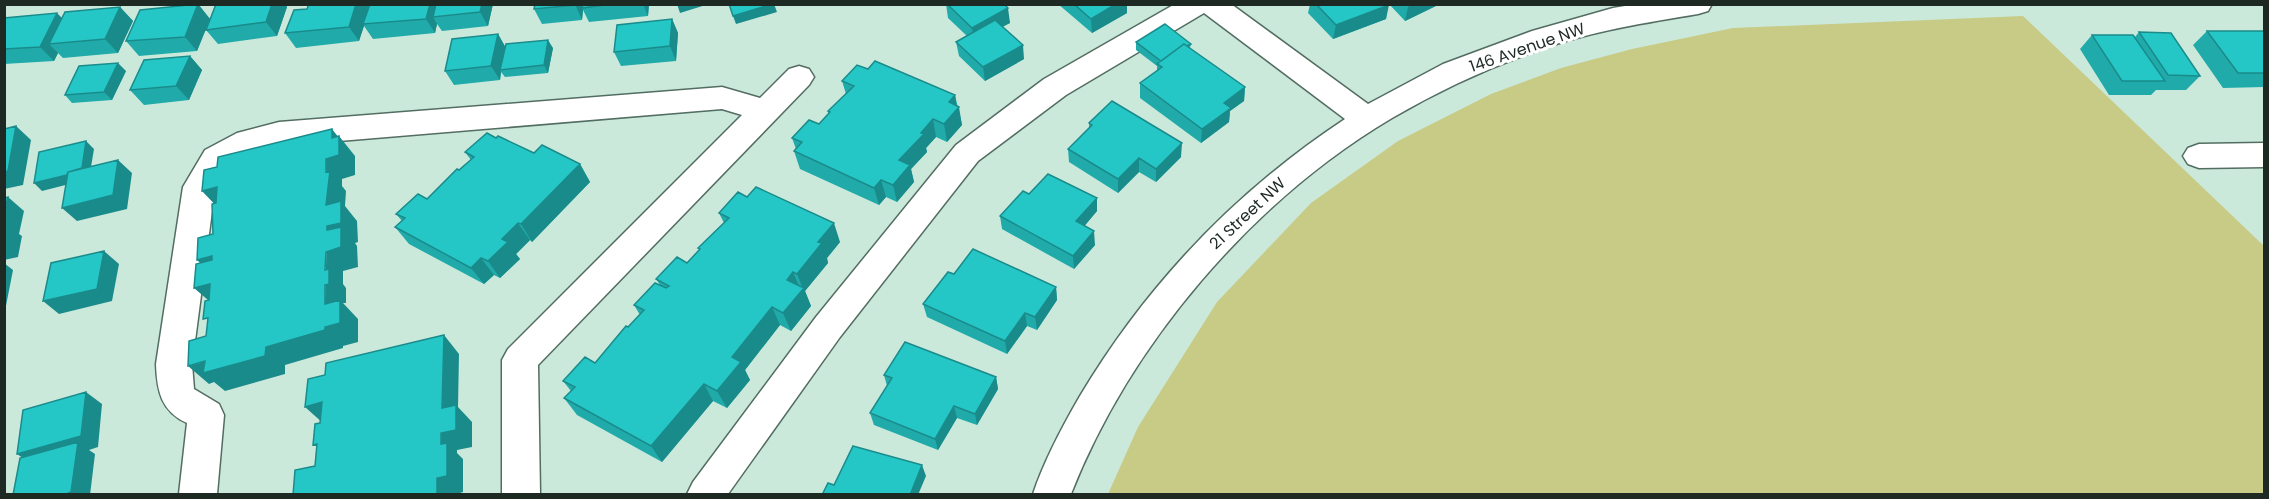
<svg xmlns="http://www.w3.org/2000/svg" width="2269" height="499" viewBox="0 0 2269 499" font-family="Poppins,sans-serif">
  <rect width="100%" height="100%" fill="#cbe9db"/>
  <path fill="#c8cb86" d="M 2023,16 L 2264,246 L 2264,494 L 1108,494 L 1138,427 L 1217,302 L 1311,203 L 1398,141 L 1491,94 L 1561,68 L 1632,49 L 1733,28 Z"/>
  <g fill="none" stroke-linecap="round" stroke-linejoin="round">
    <defs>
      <path id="minor" d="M 1175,4 L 1231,4 L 1368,104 L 1443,64 L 1532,31 L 1613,8 L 1637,4 L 1712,4 L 1708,11 L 1698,14 C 1645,23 1590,31 1539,50 C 1488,68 1438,91 1392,118 C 1252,201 1130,344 1071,494 L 1033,494 C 1044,461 1062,427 1080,396 C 1147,284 1236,191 1345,119 L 1204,13 L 1066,95 L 978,161 L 840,337 L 728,494 L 687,494 L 693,482 L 816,317 L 956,145 L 1044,79 Z
        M 799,66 L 809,69 L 814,77 L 809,85 L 538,365 L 540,494 L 502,494 L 502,360 L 508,349 L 742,115 L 722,109 L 279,146 L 256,151 L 227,166 L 215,188 L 192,364 L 194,389 L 219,404 L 224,415 L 217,494 L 179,494 L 187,423 C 161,411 157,391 156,364 L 183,187 L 205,150 L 237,133 L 279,122 L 722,87 L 760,98 L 789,69 Z
        M 2264,143 L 2264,167 L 2199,168 L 2188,164 L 2183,156 L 2188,148 L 2199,144 Z"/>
    </defs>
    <use href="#minor" stroke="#536d62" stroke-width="3"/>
    <use href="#minor" fill="#fff" fill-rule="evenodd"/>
  </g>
  <path fill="#20abaa" d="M 198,4 L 210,19 L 197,51 L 139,56 L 126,41 Z
    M 216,4 L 286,4 L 287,7 L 277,36 L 218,44 L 206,30 Z
    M 493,4 L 488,26 L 442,31 L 437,24 L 435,33 L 373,39 L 364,26 L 359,41 L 296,48 L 285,33 Z
    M 535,4 L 649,4 L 648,16 L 589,22 L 583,10 L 582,20 L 542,24 L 534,9 Z
    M 946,4 L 1004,4 L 1010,23 L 1003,26 L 1024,59 L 985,81 L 959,56 L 956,42 L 967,36 L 948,18 Z
    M 1058,4 L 1127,4 L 1127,13 L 1092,33 Z
    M 1310,4 L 1388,4 L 1386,19 L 1333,39 L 1308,13 Z
    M 1389,4 L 1440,4 L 1405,21 Z
    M 120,7 L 133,21 L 118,53 L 63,58 L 58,53 L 54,61 L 4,64 L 4,18 L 62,18 Z
    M 672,19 L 678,33 L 676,61 L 621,66 L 614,52 Z
    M 2207,31 L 2265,31 L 2265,87 L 2223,88 L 2193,45 Z
    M 2139,32 L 2200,76 L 2186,90 L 2156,90 L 2151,95 L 2109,95 L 2080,49 L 2092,35 L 2135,37 Z
    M 498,34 L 505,47 L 553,48 L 548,73 L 505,77 L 501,72 L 500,80 L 454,85 L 445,71 Z
    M 1136,42 L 1191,44 L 1190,48 L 1245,87 L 1244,101 L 1230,111 L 1229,122 L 1201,143 L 1140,98 L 1140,83 L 1157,71 L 1157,66 L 1136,50 Z
    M 190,56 L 202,70 L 189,100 L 144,105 L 130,90 Z
    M 868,69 L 955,95 L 962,125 L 947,142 L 936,137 L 926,148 L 927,152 L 911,169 L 914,182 L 897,202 L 886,197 L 879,205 L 800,169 L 794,151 L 796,149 L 792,138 L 819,124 L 828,114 L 828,111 L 846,94 L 842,81 Z
    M 126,71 L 112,100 L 72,103 L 65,95 Z
    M 1089,123 L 1181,157 L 1156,182 L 1139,172 L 1118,193 L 1069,162 L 1068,149 L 1089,128 Z
    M 465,152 L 534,153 L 580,164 L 590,182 L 532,242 L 530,240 L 516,254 L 520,259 L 500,278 L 494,275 L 484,284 L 409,244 L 395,227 L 402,221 L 396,214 L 427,199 L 471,160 Z
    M 1029,194 L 1097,211 L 1084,226 L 1095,245 L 1074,269 L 1002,229 L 1000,216 Z
    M 719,213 L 840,242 L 827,258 L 828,263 L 805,291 L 811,306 L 791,331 L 780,325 L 745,370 L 750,380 L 727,408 L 713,401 L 662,462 L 577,415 L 564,398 L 571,391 L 563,381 L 595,363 L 640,315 L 634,305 L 660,285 L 656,279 L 687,263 L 699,250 L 698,248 L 724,223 Z
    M 954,274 L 1056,287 L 1057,300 L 1037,330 L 1027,326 L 1007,354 L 927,317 L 923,304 Z
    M 884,375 L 996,377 L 998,389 L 977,425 L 957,418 L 938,450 L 874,425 L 870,413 L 887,386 Z"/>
  <path fill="#1a8b8b" d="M 198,4 L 210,19 L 197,51 L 185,37 Z
    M 272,4 L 286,4 L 287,7 L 277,36 L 266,22 Z
    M 356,4 L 371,4 L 359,41 L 349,27 Z
    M 430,4 L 442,4 L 433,17 L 437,24 L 435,33 L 426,19 Z
    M 482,4 L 493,4 L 488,26 L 480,12 Z
    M 575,4 L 584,4 L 582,8 L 583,10 L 582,20 Z
    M 643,4 L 649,4 L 648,16 Z
    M 677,4 L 709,4 L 680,13 Z
    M 772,4 L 774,4 L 777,12 L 736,24 L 733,16 Z
    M 1116,4 L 1127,4 L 1127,13 L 1092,33 L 1091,19 Z
    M 1413,4 L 1440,4 L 1405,21 L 1408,7 Z
    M 1389,5 L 1386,19 L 1333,39 L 1336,25 Z
    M 120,7 L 133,21 L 118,53 L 105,39 Z
    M 1008,8 L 1010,23 L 974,42 L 972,28 Z
    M 57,13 L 71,27 L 49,44 L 58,53 L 54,61 L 40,47 Z
    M 672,19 L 678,33 L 676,61 L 670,46 Z
    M 498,34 L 506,48 L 500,70 L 501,72 L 500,80 L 491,66 Z
    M 548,40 L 553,48 L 548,73 L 544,65 Z
    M 1023,45 L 1024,59 L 985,81 L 983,67 Z
    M 190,56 L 202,70 L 189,100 L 176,86 Z
    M 118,63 L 126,71 L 112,100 L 104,92 Z
    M 1245,87 L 1244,101 L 1230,111 L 1229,122 L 1201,143 L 1202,129 L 1224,103 Z
    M 955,95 L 957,108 L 959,107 L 962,125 L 947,142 L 944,124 L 949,102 Z
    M 933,119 L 936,137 L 926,148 L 927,152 L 911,169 L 914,182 L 897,202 L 893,185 L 899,160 Z
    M 16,126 L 31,140 L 23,185 L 4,189 L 4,172 Z
    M 332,129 L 339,138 L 339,136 L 355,156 L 355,175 L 342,179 L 342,186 L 346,191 L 345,206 L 357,221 L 358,242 L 355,243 L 357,246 L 358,267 L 343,271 L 343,284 L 346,288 L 346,303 L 343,303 L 358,319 L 358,342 L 343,346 L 343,348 L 285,365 L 285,374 L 225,391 L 214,382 L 209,384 L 188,366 L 266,347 L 325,304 L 327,230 L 326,159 L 332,138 Z
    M 86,141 L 94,149 L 89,179 L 42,191 L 34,183 Z
    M 1182,143 L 1181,157 L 1156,182 L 1156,169 Z
    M 1139,158 L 1139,172 L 1118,193 L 1118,179 Z
    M 118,160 L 132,173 L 127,209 L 77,221 L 62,208 Z
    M 580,164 L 590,182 L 532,242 L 521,224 Z
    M 881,180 L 886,197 L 879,205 L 874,188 Z
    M 217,187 L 221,211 L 202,191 Z
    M 8,197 L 24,211 L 19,234 L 22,236 L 18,257 L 4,260 L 4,213 Z
    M 1097,198 L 1097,211 L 1077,235 L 1076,221 Z
    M 518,223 L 530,240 L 516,254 L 520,259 L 500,278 L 488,261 L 502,239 Z
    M 834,223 L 840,242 L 827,258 L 828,263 L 805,291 L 811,306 L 791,331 L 783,313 L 803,289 L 797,274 L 818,242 Z
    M 1094,231 L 1095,245 L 1074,269 L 1073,256 Z
    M 104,251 L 119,264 L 112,301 L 59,314 L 43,301 Z
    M 212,256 L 217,279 L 197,260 Z
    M 481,258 L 494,275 L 484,284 L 471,268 Z
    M 4,263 L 13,270 L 4,316 Z
    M 793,272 L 801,291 L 787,280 Z
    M 210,284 L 215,306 L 194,288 Z
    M 1056,287 L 1057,300 L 1037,330 L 1035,317 Z
    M 772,307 L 780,325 L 745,370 L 750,380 L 727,408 L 717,391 L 732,357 Z
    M 1025,313 L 1027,326 L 1007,354 L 1005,341 Z
    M 444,335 L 459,354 L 458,407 L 472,422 L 472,447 L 457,450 L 457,453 L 463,459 L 463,492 L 454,495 L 437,495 L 437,478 L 441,444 Z
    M 996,377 L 998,389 L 977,425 L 975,414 Z
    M 704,384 L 713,401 L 662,462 L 651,446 Z
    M 86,392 L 102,404 L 98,447 L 89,450 L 95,454 L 90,495 L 64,495 L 35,466 L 17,454 Z
    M 322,402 L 324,424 L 305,407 Z
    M 954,406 L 957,418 L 938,450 L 935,439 Z
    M 922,465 L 926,476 L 918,495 L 910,495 Z"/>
  <path fill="#25c7c6" stroke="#1a8b8b" stroke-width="1.5" d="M 198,4 L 185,37 L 126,41 L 140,10 Z
    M 216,4 L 272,4 L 266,22 L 206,30 Z
    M 309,4 L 356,4 L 349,27 L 285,33 L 294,10 L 307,9 Z
    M 370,4 L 430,4 L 426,19 L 363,24 Z
    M 436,4 L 482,4 L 480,12 L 433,17 Z
    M 535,4 L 575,4 L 575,5 L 534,9 Z
    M 583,4 L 612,4 L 582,8 Z
    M 729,4 L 772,4 L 733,16 Z
    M 947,4 L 1004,4 L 1008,8 L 972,28 Z
    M 1074,4 L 1116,4 L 1091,19 Z
    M 1316,4 L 1388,4 L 1389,5 L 1336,25 Z
    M 120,7 L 105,39 L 49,44 L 65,12 Z
    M 57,13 L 40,47 L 4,49 L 4,18 Z
    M 672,19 L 670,46 L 614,52 L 617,25 Z
    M 995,20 L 1023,45 L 983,67 L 956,42 Z
    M 1165,24 L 1191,44 L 1187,46 L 1184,44 L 1161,61 L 1136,42 Z
    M 2207,31 L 2265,31 L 2265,73 L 2238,73 Z
    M 2139,32 L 2171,33 L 2200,76 L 2168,75 Z
    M 498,34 L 491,66 L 445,71 L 452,39 Z
    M 2092,35 L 2133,35 L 2165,81 L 2122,81 Z
    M 548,40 L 544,65 L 500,70 L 506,44 Z
    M 1184,44 L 1245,87 L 1224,103 L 1231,108 L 1202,129 L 1140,83 L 1162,67 L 1157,64 Z
    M 190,56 L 176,86 L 130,90 L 144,60 Z
    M 875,61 L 955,95 L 949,102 L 959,107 L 944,124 L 933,119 L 921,133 L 924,134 L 899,160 L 910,165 L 893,185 L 881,180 L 874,188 L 794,151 L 802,142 L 792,138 L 809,120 L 819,124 L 830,112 L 828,111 L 854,86 L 842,81 L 857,65 L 868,69 Z
    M 118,63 L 104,92 L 65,95 L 79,66 Z
    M 1112,101 L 1182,143 L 1156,169 L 1139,158 L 1118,179 L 1068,149 L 1092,125 L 1089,123 Z
    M 16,126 L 8,171 L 4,172 L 4,129 Z
    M 332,129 L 332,138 L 339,136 L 339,155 L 326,159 L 326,172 L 330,171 L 326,205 L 341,201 L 341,223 L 327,226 L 327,230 L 341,227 L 341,247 L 326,252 L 325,270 L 329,269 L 329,284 L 325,285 L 325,304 L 340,300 L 340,323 L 325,327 L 325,330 L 266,347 L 265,356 L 203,373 L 205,361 L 188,366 L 189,341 L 206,336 L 208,318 L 203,319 L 205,301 L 209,300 L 210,284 L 194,288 L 196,264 L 212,260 L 212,256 L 197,260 L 198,238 L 213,234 L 212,204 L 216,203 L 217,187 L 202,191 L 204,170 L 217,167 L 218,157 Z
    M 487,133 L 496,138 L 498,136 L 534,153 L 542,145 L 580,164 L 521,224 L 518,223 L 502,239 L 508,242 L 488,261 L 481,258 L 471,268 L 395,227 L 405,218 L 396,214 L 418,194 L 427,199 L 457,169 L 459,170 L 474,157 L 465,152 Z
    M 86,141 L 82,168 L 68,172 L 67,175 L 34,183 L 39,152 Z
    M 118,160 L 113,195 L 62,208 L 68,172 Z
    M 1048,174 L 1097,198 L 1076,221 L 1094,231 L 1073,256 L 1000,216 L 1023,191 L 1029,194 Z
    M 756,187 L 834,223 L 818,242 L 822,243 L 797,274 L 793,272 L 787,280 L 804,288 L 783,313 L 772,307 L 732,357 L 741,362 L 717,391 L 704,384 L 651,446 L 564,398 L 575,387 L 563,381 L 585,357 L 595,363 L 626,326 L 628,327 L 644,310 L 634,305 L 655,283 L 666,288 L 669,286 L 656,279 L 677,257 L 687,263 L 700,249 L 698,248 L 729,218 L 719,213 L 738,192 L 747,197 Z
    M 8,197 L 4,213 L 4,198 Z
    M 973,249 L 1056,287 L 1035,317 L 1025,313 L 1005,341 L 923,304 L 948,272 L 954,274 Z
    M 104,251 L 97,289 L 43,301 L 51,263 Z
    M 444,335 L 442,408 L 456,405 L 456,430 L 441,433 L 441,444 L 447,443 L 447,476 L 437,478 L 437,495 L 293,495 L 295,470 L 315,466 L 317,444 L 313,445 L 315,424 L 320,423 L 322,402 L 305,407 L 308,379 L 325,375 L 326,363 Z
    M 905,342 L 996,377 L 975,414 L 954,406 L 935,439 L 870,413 L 892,378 L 884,375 Z
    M 86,392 L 81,436 L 17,454 L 23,410 Z
    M 78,442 L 71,492 L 64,495 L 13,495 L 20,458 Z
    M 853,446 L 922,465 L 910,495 L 822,495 L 828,483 L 834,485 Z"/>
  <g text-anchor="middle" stroke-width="6" stroke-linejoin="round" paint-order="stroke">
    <g font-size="16" fill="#1e2924" stroke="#fff">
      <text transform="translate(1527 47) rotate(-19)" y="6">146 Avenue NW</text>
      <text transform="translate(1247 213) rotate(-43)" y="6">21 Street NW</text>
    </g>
  </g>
  <rect width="2269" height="499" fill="none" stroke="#1e2924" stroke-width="12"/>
</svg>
